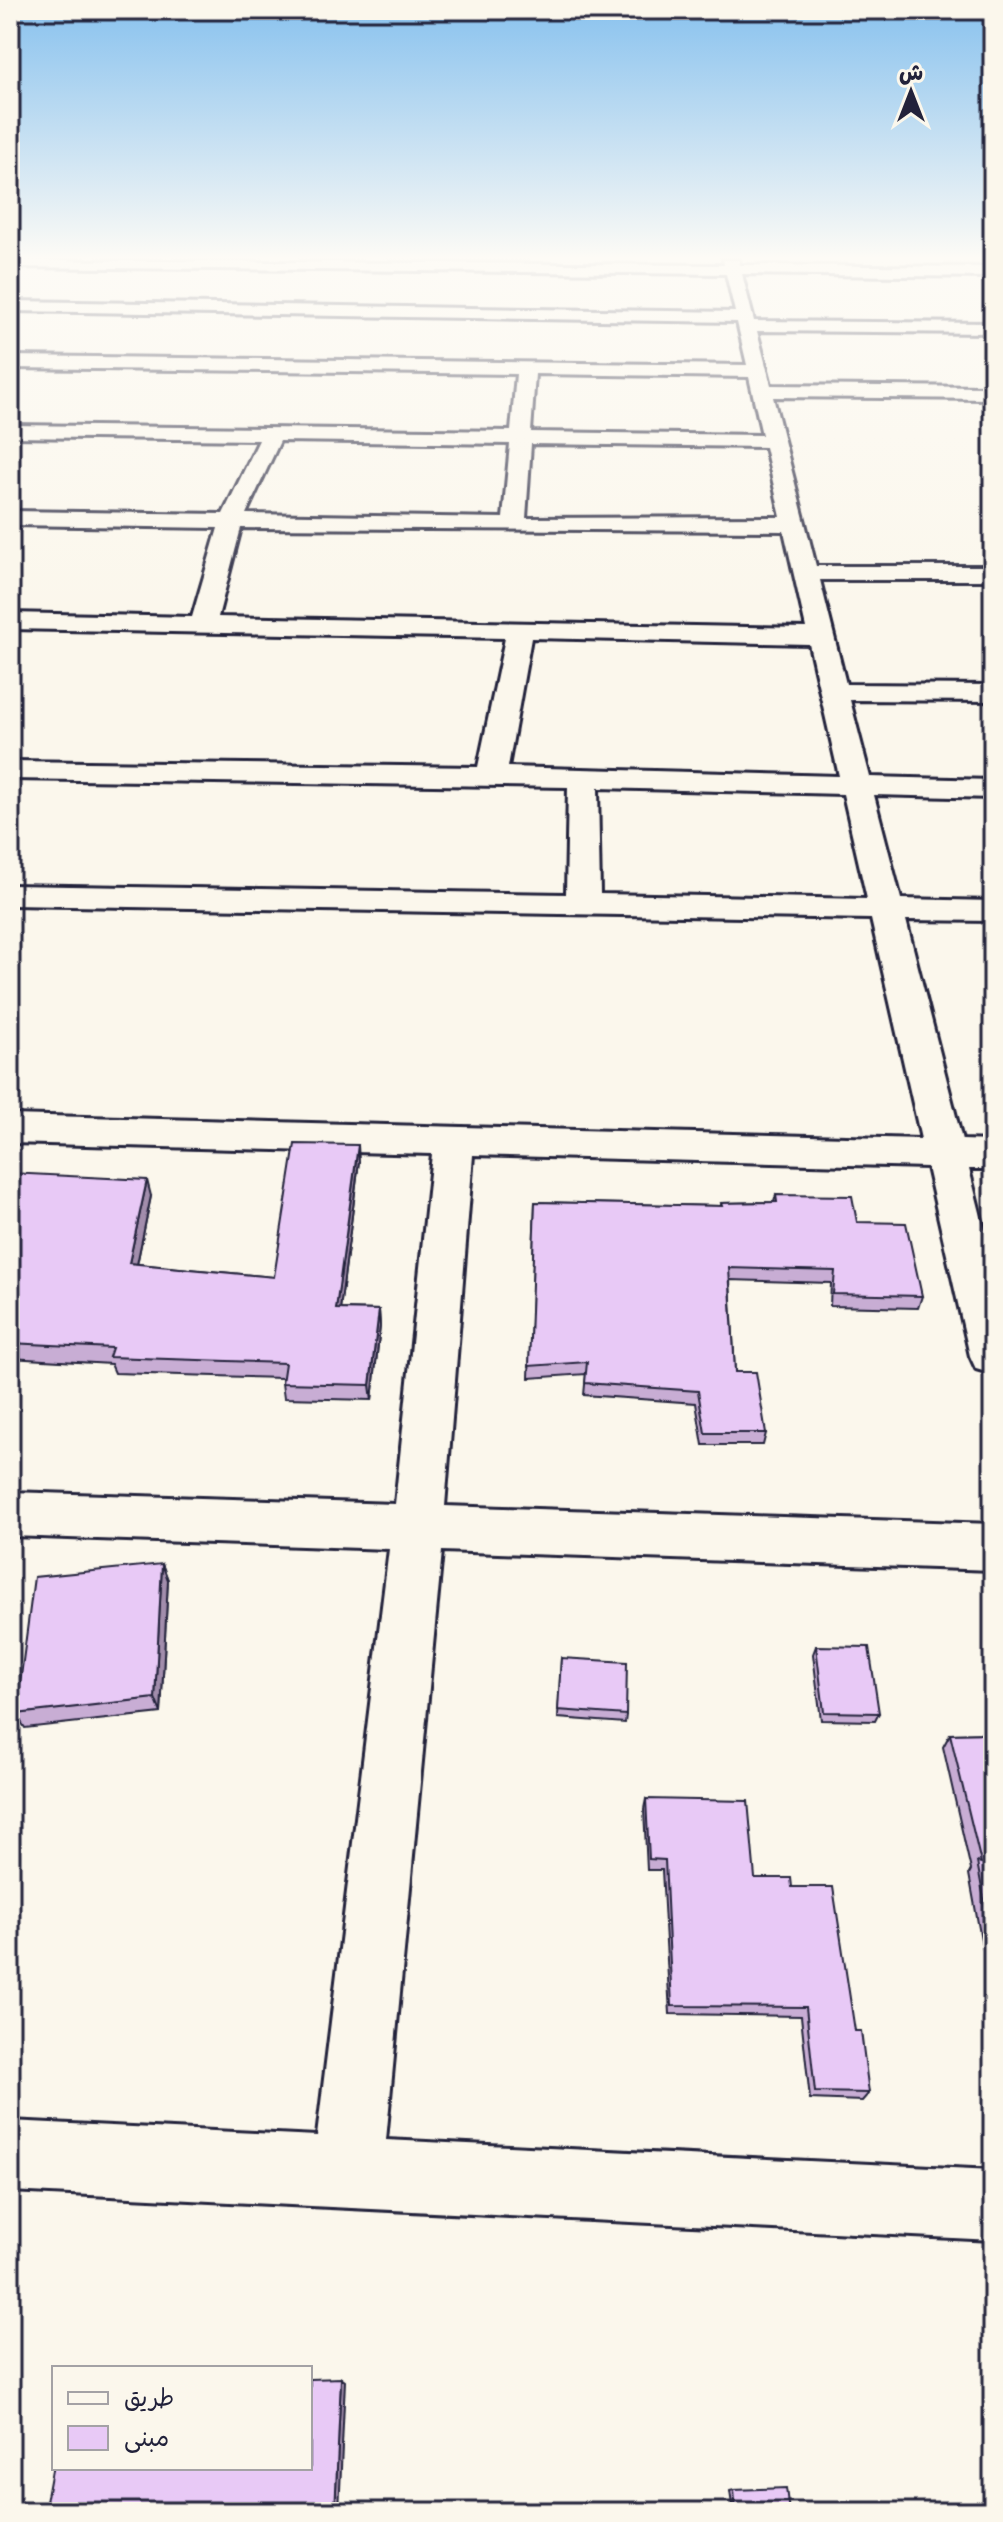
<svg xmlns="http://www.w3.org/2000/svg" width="1003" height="2522" viewBox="0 0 1003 2522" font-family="Sriracha,'Playpen Sans Arabic',sans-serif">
  <rect width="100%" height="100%" fill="#fbf7ec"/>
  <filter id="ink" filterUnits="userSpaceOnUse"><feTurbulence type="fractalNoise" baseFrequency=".0125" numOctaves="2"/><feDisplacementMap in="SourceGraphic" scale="16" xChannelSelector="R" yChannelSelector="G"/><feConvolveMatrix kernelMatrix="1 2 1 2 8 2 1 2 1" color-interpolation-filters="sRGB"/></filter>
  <g filter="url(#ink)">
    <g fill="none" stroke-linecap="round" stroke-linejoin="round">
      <defs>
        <path id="minor" d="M 10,260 L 724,265 L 723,260 L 739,260 L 740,265 L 993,267 L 993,277 L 742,274 L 754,321 L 993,323 L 993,333 L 757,331 L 771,385 L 993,387 L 993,399 L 773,397 L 816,566 L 993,566 L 993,580 L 820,580 L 846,684 L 993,685 L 993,701 L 850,700 L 870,777 L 993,780 L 993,798 L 874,795 L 901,899 L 993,901 L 993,921 L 906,920 L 962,1140 L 993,1141 L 993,1169 L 969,1169 L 993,1264 L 993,1374 L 976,1369 L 970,1356 L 927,1167 L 473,1155 L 445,1506 L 993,1524 L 993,1570 L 442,1551 L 386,2140 L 993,2170 L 993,2240 L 10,2191 L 10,2121 L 317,2136 L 389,1549 L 10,1536 L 10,1492 L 395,1504 L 432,1154 L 10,1143 L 10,1115 L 921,1139 L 871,919 L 10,905 L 10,885 L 566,894 L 568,787 L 10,779 L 10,761 L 478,767 L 505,638 L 10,629 L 10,613 L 192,617 L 218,528 L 10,525 L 10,511 L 223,514 L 259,440 L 10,437 L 10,425 L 511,431 L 516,374 L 10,368 L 10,356 L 747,365 L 737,322 L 10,311 L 10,301 L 735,312 L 726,274 L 10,267 ZM 535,374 L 749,377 L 762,435 L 531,432 ZM 280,441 L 510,444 L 503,518 L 246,514 ZM 531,444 L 765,447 L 781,517 L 526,518 ZM 241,528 L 784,531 L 806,628 L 218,617 ZM 531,638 L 809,644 L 839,776 L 508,767 ZM 598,788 L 843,794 L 867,899 L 600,894 Z"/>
      </defs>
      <use href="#minor" stroke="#22223b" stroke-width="6"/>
      <use href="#minor" fill="#fbf7ec" fill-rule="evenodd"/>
    </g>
    <path fill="#c8add4" stroke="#22223b" stroke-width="2" d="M 359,1161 L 340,1309 L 379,1310 L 380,1326 L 372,1400 L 284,1398 L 282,1383 L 282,1378 L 115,1373 L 111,1364 L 10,1358 L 10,1173 L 151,1196 L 137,1264 L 274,1277 Z
      M 776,1195 L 857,1222 L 922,1296 L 918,1308 L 830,1306 L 831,1283 L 730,1280 L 735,1372 L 766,1433 L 763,1445 L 703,1445 L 696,1403 L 584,1395 L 586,1374 L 529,1378 L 535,1202 L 721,1206 L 721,1203 L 774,1202 Z
      M 162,1564 L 168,1580 L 161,1713 L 25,1728 L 16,1714 Z
      M 816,1646 L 879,1713 L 875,1721 L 821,1720 L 813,1654 Z
      M 561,1658 L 626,1715 L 625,1723 L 558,1718 Z
      M 993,1733 L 993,2005 L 969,1874 L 971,1870 L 943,1747 L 950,1734 Z
      M 646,1799 L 755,1878 L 792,1887 L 855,2031 L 869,2093 L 862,2101 L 810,2099 L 801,2016 L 670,2014 L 662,1870 L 647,1870 L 644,1809 Z
      M 734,2490 L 789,2512 L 733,2512 L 730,2491 Z"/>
    <path fill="#a28dac" stroke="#22223b" stroke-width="2" d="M 358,1145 L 359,1161 L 338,1325 L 336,1309 Z
      M 147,1180 L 151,1196 L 134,1279 L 129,1263 Z
      M 379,1310 L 380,1326 L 372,1400 L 370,1385 Z
      M 162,1564 L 168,1580 L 161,1713 L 155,1698 Z
      M 341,2378 L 345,2381 L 339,2512 L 335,2512 Z"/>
    <path fill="#e8c9f6" stroke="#22223b" stroke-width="2" d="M 295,1144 L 358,1145 L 336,1309 L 379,1310 L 370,1385 L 282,1383 L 285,1363 L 109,1357 L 112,1348 L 10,1343 L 10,1173 L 147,1180 L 129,1263 L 274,1277 Z
      M 776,1195 L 852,1196 L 857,1222 L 906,1223 L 922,1296 L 833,1294 L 835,1271 L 729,1268 L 735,1372 L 756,1372 L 766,1433 L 705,1433 L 698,1391 L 585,1383 L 587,1362 L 529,1366 L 535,1202 L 722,1206 L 721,1203 L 777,1202 Z
      M 162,1564 L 155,1698 L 16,1714 L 34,1577 Z
      M 816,1646 L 869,1647 L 879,1713 L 824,1712 Z
      M 561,1658 L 627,1662 L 626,1715 L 558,1710 Z
      M 993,1733 L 993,1946 L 977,1862 L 981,1863 L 950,1734 Z
      M 646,1799 L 748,1801 L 755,1878 L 791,1878 L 792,1887 L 833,1887 L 855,2031 L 861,2031 L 869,2093 L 815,2092 L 806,2007 L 672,2006 L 665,1860 L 649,1859 Z
      M 341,2378 L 335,2512 L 179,2512 L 46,2502 L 54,2459 L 54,2468 L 310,2468 L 310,2379 Z
      M 786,2488 L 789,2512 L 736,2512 L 734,2490 Z"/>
  </g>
  <linearGradient id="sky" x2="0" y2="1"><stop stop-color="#87c1ee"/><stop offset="0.42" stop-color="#fdfbf6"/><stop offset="1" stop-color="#fdfbf6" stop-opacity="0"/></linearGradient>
  <rect width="1003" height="613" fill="url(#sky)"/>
  <rect width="1003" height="2522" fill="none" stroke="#fbf7ec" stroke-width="40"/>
  <rect x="20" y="20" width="963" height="2482" fill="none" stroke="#22223b" stroke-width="3" filter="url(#ink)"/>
  <rect x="52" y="2366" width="260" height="104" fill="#fbf7ec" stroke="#a4a2a5" stroke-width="2"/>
  <rect x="68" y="2392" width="40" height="12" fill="#fbf7ec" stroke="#a4a2a5" stroke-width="2"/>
  <text x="124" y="2406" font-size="24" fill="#22223b">طريق</text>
  <rect x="68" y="2426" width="40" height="24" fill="#e8c9f6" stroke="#a4a2a5" stroke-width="2"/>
  <text x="124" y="2446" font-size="24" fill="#22223b">مبنى</text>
  <g transform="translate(911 92)" stroke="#fbf7ec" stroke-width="6" paint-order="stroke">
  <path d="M0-6L14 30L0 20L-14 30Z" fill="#22223b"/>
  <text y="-12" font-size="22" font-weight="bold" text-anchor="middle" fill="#22223b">ش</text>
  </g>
</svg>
